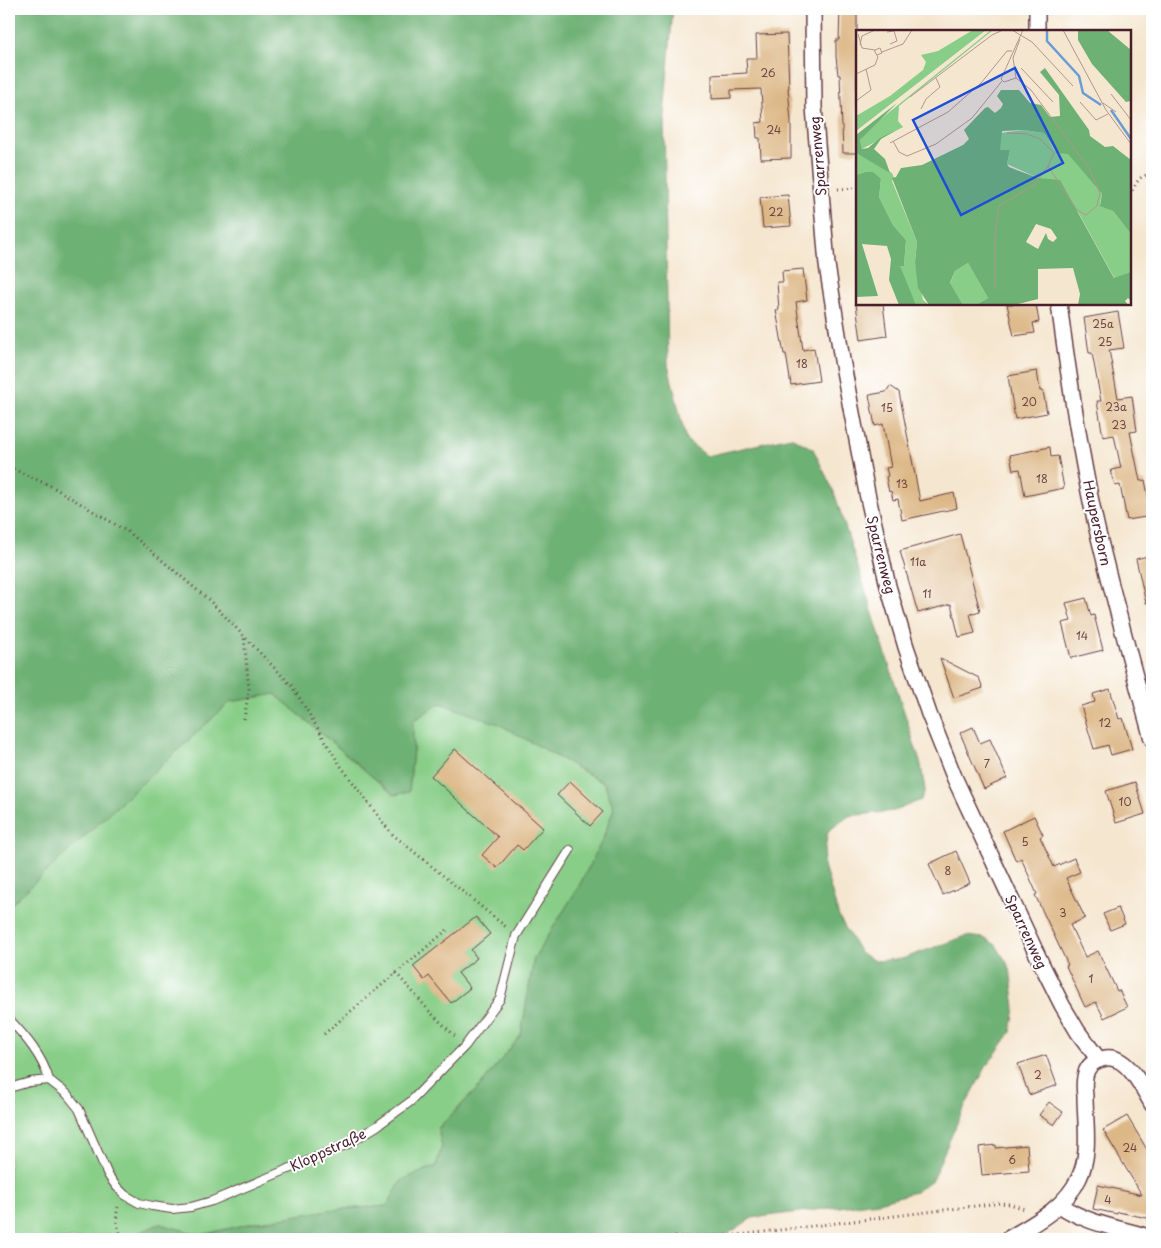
<svg xmlns="http://www.w3.org/2000/svg" width="1161" height="1248" viewBox="0 0 1161 1248" font-family="'Playpen Sans',sans-serif">
  <rect width="100%" height="100%" fill="#fff"/>
  <filter id="ink" filterUnits="userSpaceOnUse"><feTurbulence type="fractalNoise" baseFrequency=".02" numOctaves="2"/><feDisplacementMap in="SourceGraphic" scale="10" xChannelSelector="R" yChannelSelector="G"/><feConvolveMatrix kernelMatrix="1 2 1 2 8 2 1 2 1" color-interpolation-filters="sRGB"/></filter>
  <filter id="wash" filterUnits="userSpaceOnUse"><feTurbulence type="fractalNoise" baseFrequency=".0096" numOctaves="4" result="noise"/><feDisplacementMap in="SourceGraphic" scale="20" xChannelSelector="R" yChannelSelector="G"/><feGaussianBlur stdDeviation="1.12" result="paint"/><feColorMatrix in="noise" values="0 0 0 0 0 0 0 0 0 0 0 0 0 0 0 0 0 1.4 0 .05"/><feComposite in="paint" operator="in"/></filter>
  <g filter="url(#wash)">
    <rect width="100%" height="100%" fill="#f5e6cf"/>
    <path fill="#88ce88" stroke="#69765a" d="M 275,694 L 394,795 L 409,792 L 413,749 L 412,721 L 440,703 L 499,724 L 604,783 L 614,808 L 603,839 L 578,888 L 534,958 L 521,1035 L 482,1084 L 438,1128 L 442,1146 L 436,1166 L 402,1180 L 387,1206 L 329,1210 L 253,1223 L 201,1235 L 160,1224 L 133,1235 L 130,1239 L 9,1239 L 9,906 L 230,702 Z"/>
    <path fill="#6eb174" stroke="#5c6850" d="M 9,9 L 673,9 L 664,115 L 668,365 L 686,440 L 707,456 L 791,437 L 813,449 L 834,492 L 921,765 L 925,790 L 921,800 L 894,811 L 849,816 L 828,831 L 823,862 L 839,917 L 860,953 L 875,961 L 902,959 L 966,936 L 984,938 L 996,945 L 1010,968 L 1015,1008 L 1011,1032 L 986,1067 L 961,1114 L 932,1180 L 915,1192 L 878,1202 L 752,1218 L 720,1239 L 130,1239 L 133,1235 L 160,1224 L 201,1235 L 253,1223 L 329,1210 L 387,1206 L 402,1180 L 436,1166 L 442,1146 L 438,1129 L 482,1084 L 521,1035 L 534,958 L 578,888 L 603,839 L 614,808 L 604,783 L 499,724 L 440,703 L 413,721 L 413,749 L 409,792 L 394,795 L 275,694 L 230,702 L 9,906 Z"/>
    <g id="blocks">
      <path fill="#ddb887" d="M 840,9 L 857,9 L 857,153 L 843,153 L 840,75 L 838,75 L 836,56 L 836,40 L 839,40 Z
        M 787,34 L 789,88 L 788,88 L 791,121 L 791,158 L 761,159 L 760,138 L 757,138 L 756,123 L 763,122 L 761,89 L 731,90 L 731,98 L 712,99 L 712,75 L 747,73 L 746,58 L 757,58 L 756,35 Z
        M 788,195 L 791,226 L 763,228 L 760,197 Z
        M 803,269 L 807,300 L 796,302 L 803,350 L 814,348 L 819,381 L 791,385 L 786,354 L 784,354 L 776,310 L 779,310 L 777,282 L 783,282 L 782,271 Z
        M 856,304 L 883,304 L 887,336 L 861,340 Z
        M 1007,304 L 1036,304 L 1039,322 L 1033,323 L 1035,333 L 1014,336 Z
        M 1118,312 L 1124,348 L 1109,350 L 1118,398 L 1132,396 L 1137,431 L 1130,432 L 1140,481 L 1145,480 L 1152,516 L 1127,520 L 1120,485 L 1115,486 L 1111,470 L 1121,468 L 1114,435 L 1103,437 L 1097,401 L 1101,401 L 1092,353 L 1089,353 L 1084,318 Z
        M 1037,371 L 1040,391 L 1043,391 L 1047,413 L 1015,419 L 1008,376 Z
        M 890,386 L 899,392 L 920,501 L 954,493 L 957,508 L 902,520 L 898,499 L 893,500 L 891,491 L 889,492 L 886,477 L 888,476 L 886,468 L 891,467 L 883,424 L 875,426 L 869,395 L 886,392 Z
        M 1050,447 L 1051,457 L 1058,456 L 1064,488 L 1025,496 L 1020,469 L 1013,470 L 1010,455 Z
        M 960,534 L 980,611 L 970,614 L 975,633 L 959,637 L 951,604 L 918,613 L 900,551 Z
        M 1152,555 L 1152,602 L 1146,603 L 1136,559 Z
        M 1086,598 L 1091,616 L 1094,615 L 1103,650 L 1071,658 L 1062,623 L 1071,621 L 1066,603 Z
        M 940,658 L 979,678 L 983,688 L 954,698 Z
        M 1110,689 L 1119,719 L 1123,718 L 1132,749 L 1111,755 L 1108,745 L 1094,749 L 1081,706 L 1095,702 L 1093,694 Z
        M 973,727 L 980,743 L 990,739 L 1007,778 L 984,789 L 960,733 Z
        M 455,749 L 543,828 L 523,850 L 517,845 L 497,868 L 482,855 L 498,837 L 431,776 Z
        M 570,781 L 603,812 L 590,826 L 557,795 Z
        M 1135,782 L 1145,814 L 1116,823 L 1106,791 Z
        M 1034,816 L 1043,835 L 1040,837 L 1054,867 L 1074,858 L 1080,872 L 1066,878 L 1085,918 L 1070,925 L 1085,957 L 1098,951 L 1117,991 L 1119,990 L 1127,1007 L 1104,1018 L 1096,1002 L 1085,1007 L 1066,966 L 1068,965 L 1035,895 L 1037,894 L 1021,858 L 1016,861 L 1003,831 Z
        M 956,851 L 970,883 L 943,895 L 929,864 Z
        M 1118,908 L 1125,924 L 1110,930 L 1103,914 Z
        M 476,917 L 490,934 L 471,950 L 477,958 L 458,973 L 470,988 L 451,1003 L 429,976 L 424,980 L 413,966 Z
        M 1046,1055 L 1057,1085 L 1029,1095 L 1018,1064 Z
        M 1049,1102 L 1063,1112 L 1054,1125 L 1039,1115 Z
        M 1127,1116 L 1152,1158 L 1152,1219 L 1118,1212 L 1117,1214 L 1093,1209 L 1098,1185 L 1142,1195 L 1103,1130 Z
        M 996,1145 L 996,1148 L 1027,1145 L 1029,1171 L 982,1175 L 979,1147 Z"/>
    </g>
  </g>
  <g filter="url(#ink)">
    <use href="#blocks" fill-opacity="0" stroke="#643d44" stroke-width="1"/>
    <g fill="none" stroke-linecap="round" stroke-linejoin="round">
      <defs>
        <path id="lane" d="M 9,1019 C 25,1036 43,1057 49,1080
          M 9,1088 L 30,1082 L 49,1080 L 67,1094 L 79,1109 L 108,1175 L 116,1186 L 125,1195 L 139,1203 L 152,1206 L 172,1209 L 191,1207 L 212,1201 L 348,1144 L 377,1126 L 410,1102 L 465,1046 L 500,999 L 516,936 L 570,850"/>
        <path id="street" d="M 813,9 L 814,107 L 827,265 L 842,360 L 867,493 L 888,586 L 906,647 L 929,714 L 955,779 L 1041,963 L 1062,1005 L 1078,1032 L 1099,1060
          M 1037,9 L 1037,31
          M 1059,304 C 1069,379 1080,455 1097,529 C 1114,600 1133,669 1152,739
          M 1060,1205 C 1084,1223 1123,1229 1152,1238
          M 1008,1239 C 1035,1223 1065,1208 1079,1178 C 1091,1154 1085,1122 1085,1096 C 1084,1088 1084,1077 1087,1070 C 1091,1062 1098,1060 1106,1058 C 1127,1055 1143,1088 1152,1104"/>
      </defs>
      <use href="#lane" stroke="#643d44" stroke-width="10"/>
      <use href="#street" stroke="#643d44" stroke-width="18"/>
      <path stroke="#643d44" stroke-width="3" stroke-dasharray="1 4" stroke-linecap="butt" d="M 838,189 L 857,188
        M 1130,195 C 1136,184 1138,175 1152,174
        M 9,467 L 53,487 L 131,534 L 210,601 L 292,686 L 340,765 L 391,833 L 506,927
        M 244,719 L 249,690 L 244,637
        M 396,973 L 431,1013 L 456,1037
        M 324,1034 L 447,930
        M 118,1207 C 115,1217 117,1230 123,1239
        M 615,1239 L 739,1235 L 1000,1203 L 1010,1204 L 1025,1209"/>
      <use href="#lane" stroke="#fff" stroke-width="8"/>
      <use href="#street" stroke="#fff" stroke-width="15"/>
    </g>
  </g>
  <g text-anchor="middle" stroke-width="4" stroke-linejoin="round" paint-order="stroke">
    <g font-size="11" fill="#6f4542">
      <text x="768" y="77">26</text>
      <text x="774" y="134">24</text>
      <text x="776" y="216">22</text>
      <text x="1103" y="328">25a</text>
      <text x="1105" y="346">25</text>
      <text x="802" y="368">18</text>
      <text x="1029" y="406">20</text>
      <text x="1116" y="411">23a</text>
      <text x="887" y="412">15</text>
      <text x="1119" y="429">23</text>
      <text x="1042" y="483">18</text>
      <text x="902" y="488">13</text>
      <text x="918" y="566">11a</text>
      <text x="927" y="598">11</text>
      <text x="1082" y="640">14</text>
      <text x="1105" y="727">12</text>
      <text x="987" y="768">7</text>
      <text x="1125" y="806">10</text>
      <text x="1025" y="846">5</text>
      <text x="948" y="875">8</text>
      <text x="1063" y="917">3</text>
      <text x="1091" y="983">1</text>
      <text x="1038" y="1079">2</text>
      <text x="1130" y="1152">24</text>
      <text x="1012" y="1164">6</text>
      <text x="1108" y="1204">4</text>
    </g>
    <g font-size="14" fill="#4a1f2b" stroke="#fff">
      <text transform="translate(818 156) rotate(-95)" y="5">Sparrenweg</text>
      <text transform="translate(1097 523) rotate(78)" y="5">Haupersborn</text>
      <text transform="translate(881 555) rotate(76)" y="5">Sparrenweg</text>
      <text transform="translate(1026 932) rotate(65)" y="5">Sparrenweg</text>
      <text transform="translate(328 1150) rotate(-25)" y="5">Kloppstraße</text>
    </g>
  </g>
  <g transform="translate(856 30)">
    <rect width="275" height="275" fill="#f5e6cf"/>
    <path d="M 117,0 L 130,0 L 0,101 L 0,86 L 34,66 L 67,40 L 70,32 L 65,25 L 82,21 ZM 135,0 L 137,0 L 43,76 L 42,91 L 47,97 L 6,119 L 4,110 L 16,96 ZM 168,100 L 188,103 L 199,121 L 212,123 L 246,164 L 244,174 L 257,181 L 275,204 L 275,242 L 259,249 L 222,182 L 182,148 L 151,134 L 154,120 L 144,120 L 144,103 ZM 0,123 L 36,143 L 38,148 L 36,151 L 61,212 L 59,232 L 67,270 L 73,275 L 60,275 L 46,246 L 44,236 L 48,236 L 50,210 L 37,195 L 23,167 L 25,149 L 9,142 L 0,145 ZM 112,233 L 132,268 L 120,275 L 107,275 L 94,254 L 99,241 Z" fill="#88ce88"/>
    <path d="M 222,0 L 251,0 L 275,20 L 275,71 L 270,72 L 236,34 L 222,10 ZM 189,38 L 233,100 L 234,106 L 249,117 L 257,116 L 275,130 L 275,204 L 257,181 L 244,176 L 246,164 L 212,124 L 201,123 L 188,103 L 168,100 L 146,101 L 144,120 L 154,120 L 151,134 L 153,137 L 182,148 L 204,150 L 258,248 L 275,242 L 275,271 L 272,268 L 269,271 L 272,275 L 222,275 L 224,264 L 217,238 L 182,239 L 182,269 L 158,275 L 120,275 L 132,268 L 112,233 L 99,241 L 94,253 L 107,275 L 73,275 L 62,258 L 59,232 L 61,212 L 36,148 L 40,147 L 45,138 L 66,135 L 107,115 L 113,109 L 108,100 L 129,78 L 132,77 L 139,83 L 145,78 L 147,74 L 141,66 L 145,60 L 163,60 L 174,73 L 185,75 L 194,87 L 204,86 L 203,65 L 184,42 ZM 180,194 L 195,199 L 201,208 L 197,212 L 192,209 L 190,203 L 182,219 L 170,212 ZM 41,73 L 4,110 L 6,119 L 12,118 L 24,108 L 40,100 L 25,109 L 18,119 L 29,129 L 34,143 L 0,123 L 0,105 ZM 9,142 L 17,142 L 25,149 L 23,167 L 37,195 L 50,210 L 48,236 L 44,236 L 60,275 L 43,275 L 33,250 L 35,229 L 31,216 L 6,214 L 22,266 L 0,267 L 0,145 Z" fill="#6eb174" fill-rule="evenodd"/>
    <path fill="none" stroke="#6a9cd5" stroke-width="2.5" d="M 191,0 L 191,11 L 223,46 L 227,63 L 245,75M 255,80 L 275,109"/>
    <path fill="none" stroke="#b1968d" stroke-width="1" d="M 156,0 L 176,12 L 217,56M 207,0 L 250,80 L 275,114M 31,2 L 38,1 L 41,11 L 34,14M 2,4 L 6,18 L 19,20M 4,15 L 6,6 L 19,0M 26,22 L 47,14 L 56,0M 19,35 L 22,27 L 19,22 L 19,20 L 24,18 L 26,23 L 21,25M 165,38 L 197,72M 0,44 L 19,35M 160,48 L 148,52 L 145,49 L 167,0M 160,48 L 157,28 L 164,9M 255,64 L 275,90M 54,67 L 136,5 L 147,0M 0,71 L 15,60 L 10,39M 224,72 L 240,90 L 252,84M 247,73 L 260,82M 65,79 L 70,69 L 84,57 L 80,48M 151,103 L 171,104 L 184,109 L 198,123 L 192,136 L 221,180 L 230,185 L 241,176 L 244,163 L 233,138 L 175,60 L 160,48M 37,111 L 43,122 L 51,126 L 80,114 L 116,88 L 146,51M 34,113 L 92,82 L 125,53 L 151,21 L 156,21M 139,258 L 139,204 L 143,176 L 178,155 L 192,136"/>
    <path fill="#1d4ed8" fill-opacity="0.15" stroke="#1d4ed8" stroke-width="2.5" d="M 159,38 L 207,133 L 105,185 L 57,90 Z"/>
    <rect width="275" height="275" fill="none" stroke="#4a1f2b" stroke-width="2.5"/>
  </g>
  <rect width="1161" height="1248" fill="none" stroke="#fff" stroke-width="30"/>
</svg>
